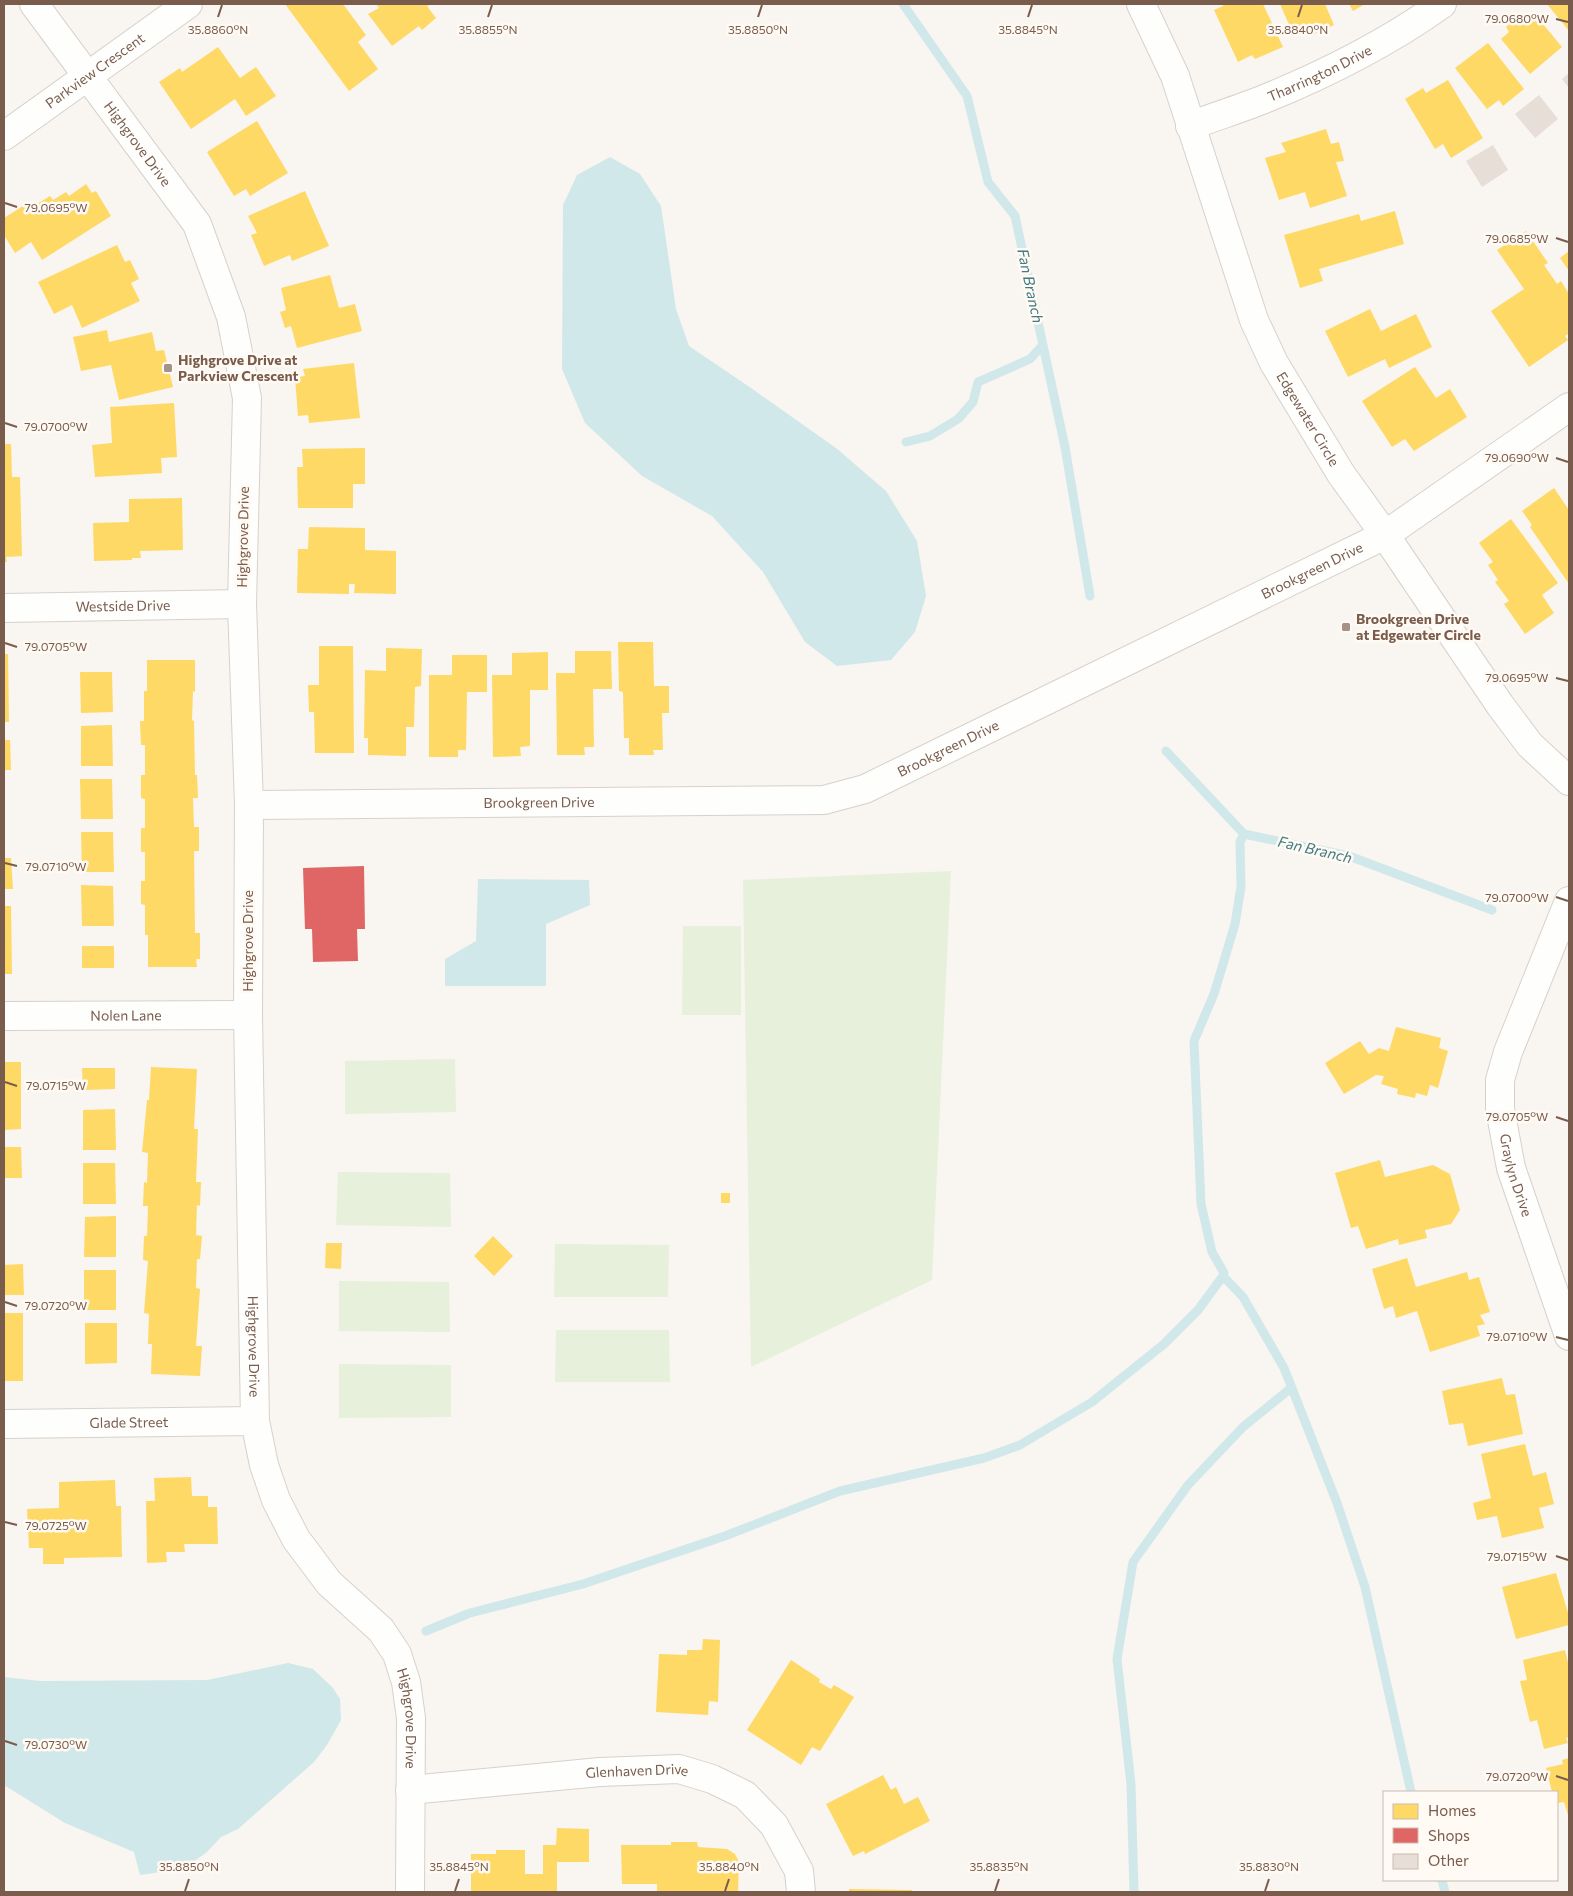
<svg xmlns="http://www.w3.org/2000/svg" width="1573" height="1896" viewBox="0 0 1573 1896" font-family="Commissioner,sans-serif">
  <rect width="100%" height="100%" fill="#f9f5f0"/>
  <path fill="#e7f0db" d="M 951,871 L 932,1280 L 751,1367 L 743,880 Z
    M 683,926 L 741,926 L 741,1015 L 682,1015 Z
    M 455,1059 L 456,1112 L 345,1114 L 345,1061 Z
    M 338,1172 L 450,1173 L 451,1227 L 336,1225 Z
    M 555,1244 L 669,1245 L 668,1297 L 554,1297 Z
    M 339,1281 L 449,1282 L 450,1332 L 339,1331 Z
    M 556,1330 L 669,1330 L 670,1382 L 555,1382 Z
    M 339,1364 L 451,1365 L 451,1417 L 339,1418 Z"/>
  <path fill="#d0e8ea" d="M 610,157 L 640,174 L 661,206 L 676,309 L 689,346 L 751,388 L 836,448 L 886,491 L 917,541 L 926,596 L 915,632 L 891,660 L 837,666 L 805,642 L 763,572 L 712,516 L 642,476 L 585,423 L 562,369 L 563,205 L 577,175 Z
    M 478,879 L 589,880 L 590,905 L 546,924 L 546,986 L 445,986 L 445,959 L 476,941 Z
    M 288,1663 L 313,1669 L 333,1688 L 340,1699 L 341,1720 L 327,1745 L 314,1762 L 238,1829 L 221,1837 L 207,1852 L 193,1862 L 174,1870 L 140,1875 L 134,1852 L 65,1823 L 4,1785 L 4,1677 L 40,1681 L 207,1680 Z"/>
  <path fill="#ffd966" d="M 285,4 L 343,4 L 366,35 L 358,42 L 378,69 L 349,91 Z
    M 376,4 L 432,4 L 427,6 L 436,18 L 422,30 L 419,26 L 392,46 L 368,14 L 379,8 Z
    M 1222,4 L 1263,4 L 1283,47 L 1255,59 L 1252,55 L 1238,62 L 1214,10 L 1223,6 Z
    M 1280,4 L 1325,4 L 1334,25 L 1314,34 L 1310,27 L 1293,34 Z
    M 1349,4 L 1365,4 L 1353,11 Z
    M 1547,4 L 1569,4 L 1569,31 Z
    M 1533,12 L 1562,47 L 1530,74 L 1501,39 L 1509,32 L 1506,27 L 1520,15 L 1524,19 Z
    M 1488,43 L 1524,89 L 1503,106 L 1499,100 L 1487,109 L 1455,68 Z
    M 218,47 L 240,78 L 256,67 L 276,96 L 246,116 L 235,99 L 191,129 L 159,82 L 180,68 L 182,72 Z
    M 1448,80 L 1483,138 L 1451,158 L 1443,144 L 1435,149 L 1405,99 L 1423,88 L 1426,93 Z
    M 257,121 L 288,173 L 250,196 L 246,189 L 234,196 L 207,152 Z
    M 1326,129 L 1331,144 L 1339,142 L 1344,161 L 1336,162 L 1347,196 L 1310,208 L 1305,192 L 1279,200 L 1265,158 L 1286,152 L 1281,143 Z
    M 86,184 L 92,193 L 96,191 L 111,216 L 42,260 L 31,242 L 15,253 L 4,235 L 4,218 L 26,204 L 29,209 L 50,196 L 53,200 L 66,192 L 69,196 Z
    M 305,191 L 329,246 L 292,261 L 290,255 L 264,266 L 251,235 L 257,233 L 248,216 Z
    M 1395,211 L 1404,244 L 1319,269 L 1323,281 L 1300,288 L 1284,235 L 1359,214 L 1361,221 Z
    M 1526,231 L 1548,263 L 1544,265 L 1557,284 L 1561,281 L 1569,294 L 1569,333 L 1565,336 L 1568,340 L 1529,367 L 1491,311 L 1524,289 L 1497,250 Z
    M 117,245 L 125,262 L 130,260 L 139,279 L 131,283 L 140,301 L 82,328 L 72,305 L 54,314 L 38,282 Z
    M 1569,251 L 1569,271 L 1560,258 Z
    M 330,275 L 339,308 L 355,304 L 362,331 L 297,348 L 291,326 L 285,328 L 280,312 L 286,310 L 281,288 Z
    M 1370,309 L 1381,331 L 1416,314 L 1432,347 L 1389,368 L 1385,359 L 1348,377 L 1325,331 Z
    M 107,330 L 109,342 L 152,332 L 156,351 L 164,350 L 173,387 L 119,400 L 111,365 L 81,371 L 73,337 Z
    M 354,363 L 360,418 L 309,423 L 308,415 L 298,416 L 295,377 L 305,376 L 303,369 Z
    M 1415,367 L 1436,398 L 1450,389 L 1467,417 L 1414,451 L 1405,439 L 1392,447 L 1362,401 Z
    M 174,403 L 177,457 L 161,458 L 162,473 L 95,477 L 92,445 L 112,443 L 110,407 Z
    M 4,444 L 11,444 L 12,477 L 20,477 L 22,556 L 6,557 L 7,562 L 4,562 Z
    M 365,448 L 365,484 L 353,484 L 353,508 L 298,508 L 297,467 L 303,467 L 302,449 Z
    M 1554,488 L 1569,510 L 1569,584 L 1530,527 L 1532,525 L 1522,511 Z
    M 182,498 L 183,550 L 140,551 L 141,558 L 132,558 L 132,560 L 94,561 L 93,523 L 129,522 L 129,499 Z
    M 1511,519 L 1558,583 L 1542,595 L 1554,613 L 1525,634 L 1504,604 L 1509,601 L 1495,582 L 1498,580 L 1488,565 L 1493,562 L 1479,543 Z
    M 309,527 L 365,528 L 365,550 L 396,551 L 396,594 L 354,593 L 355,584 L 349,584 L 349,594 L 297,593 L 298,549 L 308,549 Z
    M 618,642 L 653,642 L 654,686 L 669,686 L 669,713 L 662,713 L 663,750 L 653,750 L 654,755 L 629,755 L 629,738 L 624,738 L 623,692 L 619,691 Z
    M 319,646 L 353,646 L 354,753 L 315,753 L 314,712 L 309,712 L 308,685 L 319,685 Z
    M 386,648 L 422,649 L 421,686 L 415,687 L 414,727 L 406,727 L 406,756 L 368,755 L 368,738 L 364,738 L 365,670 L 386,671 Z
    M 575,651 L 611,651 L 612,689 L 593,689 L 594,747 L 584,747 L 585,755 L 557,755 L 556,673 L 575,673 Z
    M 548,652 L 548,690 L 530,690 L 530,746 L 520,747 L 521,756 L 493,757 L 492,675 L 512,675 L 512,653 Z
    M 4,654 L 8,654 L 9,722 L 4,722 Z
    M 452,655 L 487,655 L 487,692 L 467,692 L 466,750 L 458,750 L 458,757 L 429,757 L 429,675 L 452,675 Z
    M 147,660 L 195,660 L 195,692 L 193,691 L 192,720 L 194,721 L 195,775 L 197,775 L 198,798 L 193,798 L 194,827 L 199,827 L 199,851 L 194,851 L 195,933 L 200,933 L 200,959 L 196,959 L 197,967 L 148,967 L 148,935 L 145,935 L 145,905 L 141,904 L 141,881 L 145,881 L 145,852 L 141,852 L 141,828 L 145,828 L 145,799 L 141,798 L 141,775 L 145,775 L 145,745 L 141,745 L 140,721 L 144,721 L 144,691 L 147,691 Z
    M 80,672 L 112,672 L 113,712 L 81,713 Z
    M 112,725 L 113,766 L 81,766 L 81,726 Z
    M 4,740 L 10,740 L 11,770 L 4,770 Z
    M 80,779 L 112,779 L 113,819 L 81,819 Z
    M 81,832 L 113,832 L 114,872 L 82,872 Z
    M 4,858 L 11,858 L 13,889 L 4,889 Z
    M 81,885 L 113,886 L 114,926 L 82,926 Z
    M 4,906 L 11,906 L 12,974 L 4,974 Z
    M 82,946 L 114,946 L 114,968 L 82,968 Z
    M 1396,1027 L 1441,1038 L 1439,1048 L 1448,1051 L 1438,1088 L 1430,1085 L 1427,1096 L 1416,1093 L 1415,1098 L 1397,1094 L 1398,1089 L 1381,1084 L 1384,1076 L 1376,1075 L 1344,1094 L 1325,1063 L 1360,1041 L 1369,1054 L 1379,1048 L 1389,1051 Z
    M 4,1062 L 21,1062 L 21,1129 L 4,1130 Z
    M 151,1067 L 197,1069 L 194,1129 L 198,1129 L 196,1182 L 201,1182 L 200,1206 L 197,1205 L 196,1235 L 202,1236 L 200,1259 L 197,1259 L 196,1288 L 200,1289 L 196,1346 L 202,1346 L 200,1376 L 151,1374 L 152,1344 L 148,1344 L 149,1314 L 144,1313 L 148,1261 L 143,1260 L 144,1236 L 147,1236 L 148,1206 L 143,1206 L 144,1182 L 147,1183 L 148,1153 L 142,1152 L 147,1100 L 149,1100 Z
    M 82,1068 L 115,1068 L 115,1089 L 83,1090 Z
    M 115,1109 L 116,1150 L 83,1150 L 83,1110 Z
    M 4,1147 L 21,1147 L 22,1178 L 4,1178 Z
    M 1380,1160 L 1385,1177 L 1433,1165 L 1450,1174 L 1460,1210 L 1451,1224 L 1425,1230 L 1427,1238 L 1399,1245 L 1398,1239 L 1366,1249 L 1358,1226 L 1351,1228 L 1335,1173 Z
    M 83,1163 L 115,1163 L 116,1204 L 83,1204 Z
    M 721,1193 L 730,1193 L 730,1203 L 721,1203 Z
    M 116,1216 L 116,1257 L 84,1257 L 85,1217 Z
    M 493,1236 L 513,1256 L 494,1276 L 474,1256 Z
    M 326,1243 L 342,1243 L 341,1269 L 325,1268 Z
    M 1407,1258 L 1416,1287 L 1467,1272 L 1469,1280 L 1479,1277 L 1490,1312 L 1480,1315 L 1485,1324 L 1477,1326 L 1480,1336 L 1430,1352 L 1417,1311 L 1396,1318 L 1393,1306 L 1384,1309 L 1372,1269 Z
    M 23,1264 L 24,1295 L 4,1295 L 4,1265 Z
    M 84,1270 L 116,1270 L 116,1310 L 84,1310 Z
    M 4,1313 L 23,1313 L 23,1381 L 4,1381 Z
    M 85,1323 L 117,1323 L 117,1363 L 85,1364 Z
    M 1502,1378 L 1506,1395 L 1515,1394 L 1523,1434 L 1468,1446 L 1463,1423 L 1449,1425 L 1442,1391 Z
    M 1525,1444 L 1533,1476 L 1546,1472 L 1554,1504 L 1539,1508 L 1544,1528 L 1502,1538 L 1497,1516 L 1477,1520 L 1473,1503 L 1491,1498 L 1481,1454 Z
    M 191,1477 L 192,1496 L 208,1496 L 208,1507 L 217,1507 L 218,1544 L 184,1544 L 185,1552 L 166,1552 L 167,1562 L 147,1563 L 146,1501 L 155,1501 L 154,1478 Z
    M 115,1480 L 116,1506 L 121,1506 L 122,1557 L 64,1558 L 64,1564 L 43,1564 L 43,1548 L 29,1548 L 27,1509 L 59,1508 L 59,1482 Z
    M 1556,1573 L 1569,1616 L 1569,1625 L 1516,1639 L 1502,1587 Z
    M 703,1639 L 720,1640 L 718,1702 L 709,1701 L 708,1715 L 656,1712 L 659,1654 L 687,1655 L 687,1650 L 702,1650 Z
    M 1565,1650 L 1569,1667 L 1569,1737 L 1566,1738 L 1568,1743 L 1544,1749 L 1537,1720 L 1530,1722 L 1520,1681 L 1527,1680 L 1523,1660 Z
    M 791,1660 L 820,1679 L 819,1682 L 831,1689 L 834,1685 L 854,1697 L 820,1751 L 812,1747 L 801,1765 L 747,1730 Z
    M 1569,1758 L 1569,1818 L 1564,1802 L 1557,1803 L 1557,1792 L 1552,1792 L 1546,1768 L 1563,1764 L 1562,1760 Z
    M 883,1775 L 891,1790 L 896,1787 L 904,1804 L 918,1797 L 930,1821 L 865,1854 L 864,1851 L 853,1856 L 826,1804 Z
    M 557,1828 L 589,1829 L 589,1862 L 557,1862 L 557,1892 L 471,1892 L 471,1854 L 496,1854 L 496,1850 L 525,1850 L 525,1874 L 543,1874 L 543,1845 L 556,1845 Z
    M 671,1842 L 697,1842 L 698,1847 L 727,1849 L 735,1854 L 739,1862 L 738,1892 L 657,1892 L 657,1884 L 622,1884 L 621,1845 L 671,1845 Z
    M 849,1889 L 912,1890 L 912,1892 L 849,1892 Z"/>
  <path fill="#e06666" d="M 364,866 L 365,929 L 357,929 L 358,961 L 313,962 L 312,929 L 305,929 L 303,868 Z"/>
  <g fill="none" stroke-linecap="round" stroke-linejoin="round">
    <path stroke="#d0e8ea" stroke-width="9" d="M 903,4 L 967,96 L 988,182 L 1015,216 L 1065,447 L 1090,596
      M 906,442 L 930,436 L 958,419 L 973,402 L 978,382 L 1030,359 L 1043,345
      M 1166,751 L 1244,834 L 1349,856 L 1492,910
      M 1244,834 L 1240,842 L 1241,887 L 1235,924 L 1214,994 L 1194,1041 L 1201,1204 L 1212,1252 L 1224,1273 L 1223,1276 L 1243,1297 L 1284,1368 L 1337,1503 L 1365,1587 L 1411,1792
      M 426,1631 L 470,1613 L 583,1584 L 725,1536 L 840,1491 L 984,1458 L 1020,1445 L 1092,1402 L 1164,1344 L 1198,1310 L 1223,1276
      M 1442,1880 L 1445,1892
      M 1134,1892 L 1131,1784 L 1117,1659 L 1133,1562 L 1188,1485 L 1243,1427 L 1291,1388"/>
  </g>
  <path fill="#e6ded7" d="M 1569,73 L 1569,88 L 1562,79 Z
    M 1539,95 L 1558,119 L 1535,138 L 1515,114 Z
    M 1493,145 L 1508,170 L 1482,187 L 1466,161 Z"/>
  <g fill="none" stroke-linecap="round" stroke-linejoin="round">
    <defs>
      <g id="minor">
        <path id="s1" d="M 34,4 L 197,224 L 231,317 L 247,398 L 242,604 L 249,805 L 248,1015 L 255,1421 L 264,1465 L 276,1500 L 296,1539 L 329,1583 L 381,1630 L 397,1654 L 406,1682 L 411,1718 L 410,1892"/>
        <path id="s2" d="M 1141,4 L 1175,76 L 1254,320 L 1274,363 L 1341,474 L 1385,535 L 1500,705 L 1530,745 L 1569,781"/>
        <path id="s3" d="M 1190,126 C 1214,117 1239,109 1262,100 C 1326,74 1386,44 1442,4"/>
        <path id="s4" d="M 4,136 L 188,4"/>
        <path id="s5" d="M 4,608 L 242,604"/>
        <path id="s6" d="M 249,805 L 824,800 L 865,789 L 1385,535 L 1569,407"/>
        <path id="s7" d="M 1569,901 L 1508,1052 L 1500,1080 L 1500,1109 L 1511,1168 L 1569,1336"/>
        <path id="s8" d="M 4,1016 L 248,1015"/>
        <path id="s9" d="M 4,1424 L 255,1421"/>
        <path id="s10" d="M 410,1790 L 600,1772 L 679,1769 L 712,1779 L 745,1795 L 774,1825 L 799,1871 L 801,1892"/>
      </g>
    </defs>
    <use href="#minor" stroke="#d7d1cb" stroke-width="30"/>
    <use href="#minor" stroke="#fefefd" stroke-width="28"/>
  </g>
  <path fill="none" stroke="#7a5c4d" stroke-width="2" d="M 218,17 L 222,5M 488,17 L 492,5M 758,17 L 762,5M 1028,17 L 1032,5M 1298,17 L 1302,5M 1556,19 L 1568,22M 5,203 L 17,207M 1556,238 L 1568,242M 5,423 L 17,427M 1556,458 L 1568,462M 5,643 L 17,647M 1556,678 L 1568,681M 5,863 L 17,866M 1556,897 L 1568,901M 5,1082 L 17,1086M 1556,1117 L 1568,1121M 5,1302 L 17,1306M 1556,1337 L 1568,1340M 5,1522 L 17,1525M 1556,1556 L 1568,1560M 5,1741 L 17,1745M 1556,1776 L 1568,1780M 185,1891 L 189,1879M 455,1891 L 459,1879M 725,1891 L 729,1879M 995,1891 L 999,1879M 1265,1891 L 1269,1879"/>
  <g fill="#a69286" stroke="#fffaf3" stroke-width="2">
    <rect x="163" y="363" width="10" height="10" rx="2.5"/>
    <rect x="1341" y="622" width="10" height="10" rx="2.5"/>
  </g>
  <g text-anchor="middle" stroke-width="5" stroke-linejoin="round" paint-order="stroke">
    <g font-size="14" fill="#7a5c4d" stroke="#fffaf3">
      <text dy="5" stroke="none"><textPath href="#s4" startOffset="112">Parkview Crescent</textPath></text>
      <text dy="5" stroke="none"><textPath href="#s3" startOffset="140">Tharrington Drive</textPath></text>
      <text dy="5" stroke="none"><textPath href="#s1" startOffset="174">Highgrove Drive</textPath></text>
      <text dy="5" stroke="none"><textPath href="#s2" startOffset="449">Edgewater Circle</textPath></text>
      <text transform="translate(243 537) rotate(-89)" y="5">Highgrove Drive</text>
      <text dy="5" stroke="none"><textPath href="#s6" startOffset="1115">Brookgreen Drive</textPath></text>
      <text dy="5" stroke="none"><textPath href="#s5" startOffset="119">Westside Drive</textPath></text>
      <text dy="5" stroke="none"><textPath href="#s6" startOffset="710">Brookgreen Drive</textPath></text>
      <text dy="5" stroke="none"><textPath href="#s6" startOffset="290">Brookgreen Drive</textPath></text>
      <text transform="translate(248 941) rotate(-90)" y="5">Highgrove Drive</text>
      <text dy="5" stroke="none"><textPath href="#s8" startOffset="122">Nolen Lane</textPath></text>
      <text dy="5" stroke="none"><textPath href="#s7" startOffset="289">Graylyn Drive</textPath></text>
      <text dy="5" stroke="none"><textPath href="#s1" startOffset="1404">Highgrove Drive</textPath></text>
      <text dy="5" stroke="none"><textPath href="#s9" startOffset="125">Glade Street</textPath></text>
      <text dy="5" stroke="none"><textPath href="#s1" startOffset="1824">Highgrove Drive</textPath></text>
      <text dy="5" stroke="none"><textPath href="#s10" startOffset="228">Glenhaven Drive</textPath></text>
    </g>
    <g font-size="14" font-weight="bold" fill="#7a5c4d" stroke="#fffaf3" text-anchor="start">
      <text x="178" y="365">Highgrove Drive at<tspan x="178" dy="16">Parkview Crescent</tspan></text>
      <text x="1356" y="624">Brookgreen Drive<tspan x="1356" dy="16">at Edgewater Circle</tspan></text>
    </g>
    <g font-size="15" font-style="italic" fill="#437c86" stroke="#fffaf3">
      <text transform="translate(1030 286) rotate(78)" y="5">Fan Branch</text>
      <text transform="translate(1315 850) rotate(13)" y="5">Fan Branch</text>
    </g>
  </g>
  <g font-size="12" text-anchor="middle" fill="#7a5c4d" stroke="#fffaf3" stroke-width="5" stroke-linejoin="round" paint-order="stroke">
    <text x="1517" y="23">79.0680°W</text>
    <text x="218" y="34">35.8860°N</text>
    <text x="488" y="34">35.8855°N</text>
    <text x="758" y="34">35.8850°N</text>
    <text x="1028" y="34">35.8845°N</text>
    <text x="1298" y="34">35.8840°N</text>
    <text x="56" y="212">79.0695°W</text>
    <text x="1517" y="243">79.0685°W</text>
    <text x="56" y="431">79.0700°W</text>
    <text x="1517" y="462">79.0690°W</text>
    <text x="56" y="651">79.0705°W</text>
    <text x="1517" y="682">79.0695°W</text>
    <text x="56" y="871">79.0710°W</text>
    <text x="1517" y="902">79.0700°W</text>
    <text x="56" y="1090">79.0715°W</text>
    <text x="1517" y="1121">79.0705°W</text>
    <text x="56" y="1310">79.0720°W</text>
    <text x="1517" y="1341">79.0710°W</text>
    <text x="56" y="1530">79.0725°W</text>
    <text x="1517" y="1561">79.0715°W</text>
    <text x="56" y="1749">79.0730°W</text>
    <text x="1517" y="1781">79.0720°W</text>
    <text x="189" y="1871">35.8850°N</text>
    <text x="459" y="1871">35.8845°N</text>
    <text x="729" y="1871">35.8840°N</text>
    <text x="999" y="1871">35.8835°N</text>
    <text x="1269" y="1871">35.8830°N</text>
  </g>
  <rect width="1573" height="1896" fill="none" stroke="#7a5c4d" stroke-width="10"/>
  <rect x="1383" y="1791" width="175" height="90" fill="#fffaf3" stroke="#cabbb1"/>
  <rect x="1393" y="1804" width="25" height="15" fill="#ffd966" stroke="#cabbb1"/>
  <text x="1428" y="1816" font-size="15" fill="#7a5c4d">Homes</text>
  <rect x="1393" y="1828" width="25" height="15" fill="#e06666" stroke="#cabbb1"/>
  <text x="1428" y="1841" font-size="15" fill="#7a5c4d">Shops</text>
  <rect x="1393" y="1854" width="25" height="15" fill="#e6ded7" stroke="#cabbb1"/>
  <text x="1428" y="1866" font-size="15" fill="#7a5c4d">Other</text>
</svg>
